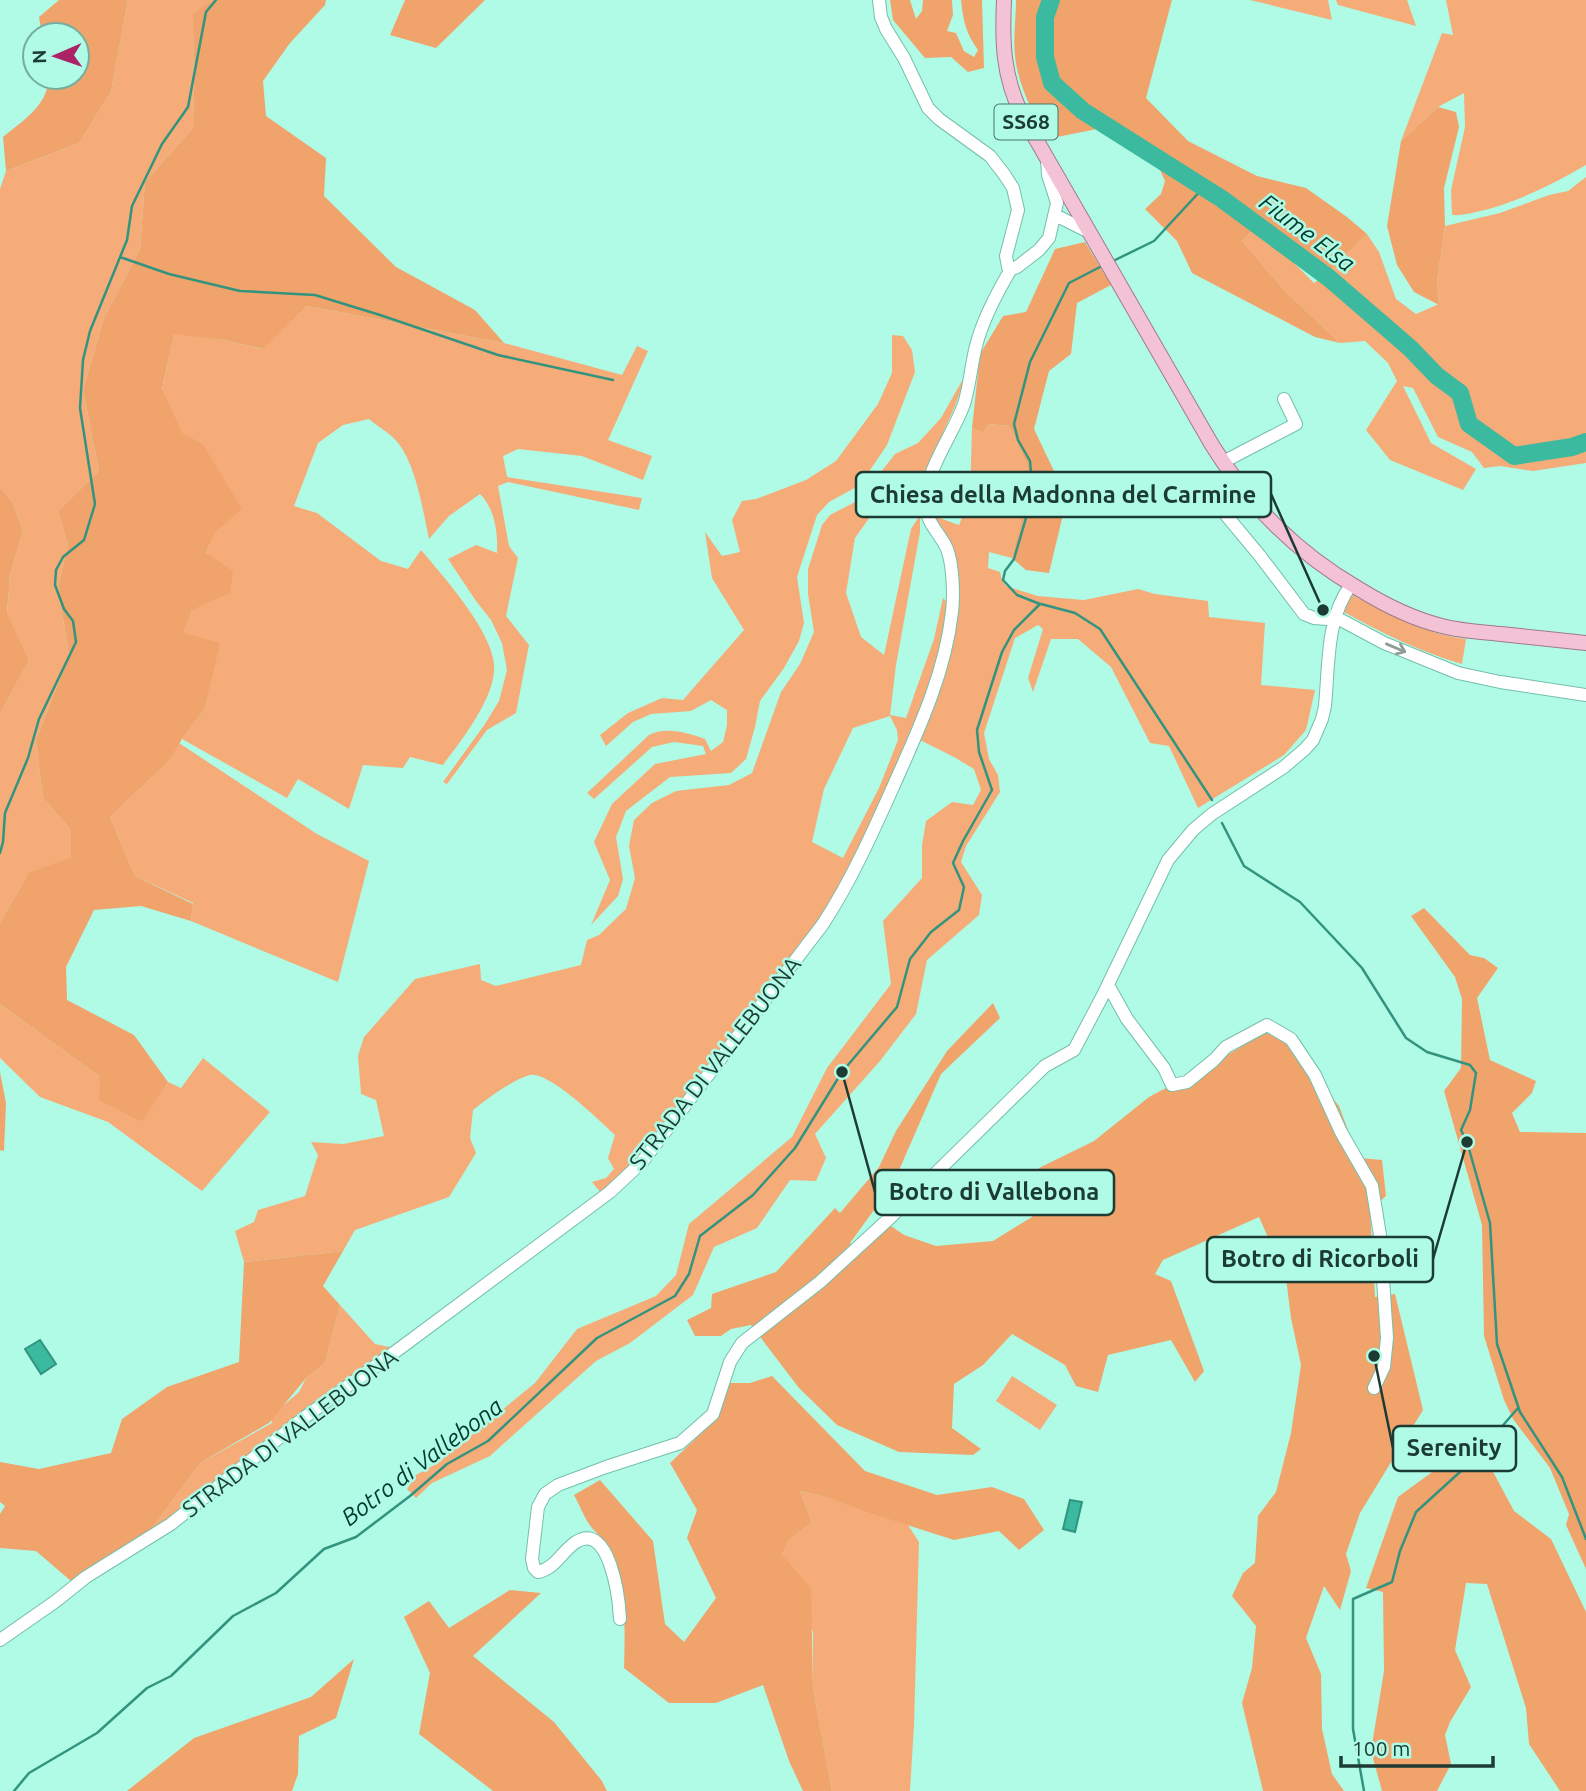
<svg xmlns="http://www.w3.org/2000/svg" width="1586" height="1791" viewBox="0 0 1586 1791" font-family="Ubuntu,sans-serif">
  <rect width="100%" height="100%" fill="#affbe6"/>
  <path fill="#f6ac78" fill-rule="evenodd" d="M 128,0 L 213,0 L 193,15 L 194,127 L 145,182 L 140,249 L 104,318 L 83,390 L 99,471 L 58,511 L 68,545 L 58,587 L 69,656 L 36,740 L 43,798 L 71,830 L 71,859 L 29,872 L 0,923 L 0,714 L 29,660 L 7,614 L 10,575 L 23,531 L 13,503 L 0,487 L 0,189 L 6,171 L 79,143 L 111,92 Z
    M 1250,0 L 1328,0 L 1332,20 Z
    M 1336,0 L 1407,0 L 1416,26 L 1338,5 Z
    M 1446,0 L 1586,0 L 1586,165 C 1553,184 1522,200 1485,210 C 1474,212 1464,216 1452,215 L 1451,190 L 1465,127 L 1464,93 L 1438,107 L 1401,141 L 1442,33 L 1453,35 Z
    M 1586,177 L 1586,463 L 1533,471 L 1500,466 L 1484,468 L 1472,452 L 1438,437 L 1413,388 L 1403,386 L 1431,443 L 1476,469 L 1463,490 L 1390,460 L 1366,430 L 1397,381 L 1388,363 L 1365,341 L 1340,343 L 1284,290 L 1242,241 L 1257,226 L 1314,283 L 1327,274 L 1367,234 L 1379,252 L 1396,299 L 1416,314 L 1439,304 L 1437,281 L 1445,226 L 1500,213 L 1549,195 L 1568,191 Z
    M 307,306 L 504,343 L 622,375 L 637,346 L 648,351 L 608,440 L 652,456 L 643,480 L 582,456 L 518,449 L 503,456 L 507,477 L 642,498 L 639,510 L 508,482 L 498,486 L 509,546 L 518,558 L 506,616 L 529,645 L 516,713 L 487,730 L 447,784 L 443,782 L 485,724 L 499,701 L 507,670 L 502,643 L 491,620 L 476,601 L 448,559 L 476,545 L 497,553 C 498,533 495,509 480,494 L 449,516 L 429,539 C 423,510 416,467 399,444 C 392,434 378,427 369,419 L 343,425 L 318,443 L 294,506 L 317,513 L 381,561 L 408,569 L 421,550 C 444,577 491,630 494,664 C 497,696 461,741 443,765 L 410,757 L 403,768 L 363,765 L 349,809 L 298,779 L 287,798 L 182,739 L 205,709 L 219,643 L 182,634 L 192,610 L 206,554 L 214,532 L 202,443 L 183,435 L 162,390 L 174,333 L 223,340 L 262,349 Z
    M 892,335 L 903,336 L 912,350 L 915,372 L 887,445 L 860,485 L 829,502 L 817,515 L 797,577 L 804,623 L 799,641 L 784,668 L 760,701 L 755,727 L 746,759 L 731,773 L 670,777 L 626,811 L 616,837 L 623,879 L 618,896 L 591,925 L 610,880 L 594,842 L 612,804 L 655,764 L 706,754 L 703,746 L 674,742 L 652,747 L 594,799 L 587,793 L 649,735 C 665,726 689,733 705,739 L 711,751 L 723,742 L 727,725 L 727,710 L 711,700 L 691,711 L 651,714 L 633,722 L 606,746 L 600,735 L 628,713 L 662,698 L 683,700 L 744,630 L 712,578 L 705,532 L 722,556 L 740,552 L 732,520 L 742,501 L 756,499 L 806,480 L 836,461 L 878,404 L 892,373 Z
    M 967,372 L 955,406 L 911,504 L 880,503 L 855,538 L 846,593 L 861,637 L 884,655 L 911,529 L 920,515 L 920,532 L 896,665 L 890,715 L 906,718 L 934,639 L 943,598 L 947,602 L 939,656 L 927,696 L 849,871 L 811,931 L 769,984 L 685,1100 L 648,1147 L 627,1170 L 601,1193 L 592,1182 L 606,1178 L 614,1169 L 608,1158 L 615,1135 C 600,1121 549,1071 530,1075 C 512,1080 488,1098 473,1110 L 470,1138 L 476,1153 L 449,1197 L 355,1230 L 343,1251 L 244,1262 L 235,1231 L 254,1222 L 258,1210 L 305,1196 L 318,1155 L 311,1142 L 343,1144 L 384,1136 L 376,1100 L 361,1094 L 358,1056 L 364,1037 L 415,979 L 480,964 L 481,980 L 496,986 L 581,965 L 587,940 L 599,935 L 626,909 L 635,878 L 629,846 L 634,820 L 652,803 L 676,791 L 729,785 L 752,773 L 781,692 L 800,664 L 814,632 L 808,594 L 808,569 L 822,525 L 830,515 L 859,500 L 895,454 L 918,443 L 941,418 ZM 890,716 L 897,730 L 898,740 L 879,788 L 843,858 L 812,842 L 824,789 L 853,728 Z
    M 989,424 L 1009,426 L 1027,465 L 1028,490 L 1012,558 L 989,552 L 988,568 L 1000,572 L 1002,580 L 1006,586 L 1038,596 L 1084,600 L 1138,589 L 1155,594 L 1208,601 L 1209,617 L 1265,623 L 1261,685 L 1315,690 L 1306,730 L 1284,755 L 1198,808 L 1169,746 L 1150,743 L 1111,667 L 1078,639 L 1051,639 L 1033,692 L 1028,678 L 1043,629 L 1038,625 L 1015,638 L 984,733 L 989,759 L 998,775 L 1000,792 L 966,846 L 961,862 L 982,895 L 979,915 L 927,960 L 916,1014 L 880,1061 L 815,1134 L 826,1158 L 816,1181 L 790,1180 L 757,1228 L 714,1247 L 693,1295 L 630,1343 L 596,1361 L 490,1456 L 432,1483 L 416,1498 L 407,1489 L 416,1475 L 436,1464 L 535,1383 L 577,1329 L 656,1296 L 676,1275 L 689,1224 L 792,1137 L 827,1068 L 891,984 L 883,921 L 922,878 L 922,845 L 926,821 L 952,802 L 973,805 L 981,790 L 974,769 L 954,757 L 920,740 L 936,703 L 949,650 L 955,560 L 931,515 L 959,525 L 970,497 L 972,428 L 983,433 Z
    M 1351,594 C 1388,615 1423,633 1466,639 L 1462,664 C 1418,651 1382,633 1342,611 Z
    M 179,743 L 317,834 L 369,861 L 338,982 L 191,921 L 193,903 L 135,876 L 110,817 L 169,761 Z
    M 0,1004 L 100,1077 L 141,1122 L 168,1082 L 181,1088 L 203,1058 L 270,1112 L 202,1191 L 108,1122 L 40,1097 L 0,1058 Z
    M 340,1305 L 375,1344 L 399,1349 L 149,1533 L 200,1463 L 272,1423 L 270,1417 L 299,1392 L 306,1378 L 325,1363 Z
    M 1012,1376 L 1057,1405 L 1040,1430 L 996,1401 Z
    M 800,1491 L 822,1496 L 908,1525 L 919,1542 L 914,1725 L 910,1791 L 832,1791 L 813,1688 L 813,1632 L 782,1555 L 789,1540 L 812,1522 Z"/>
  <path fill="#f1a36c" d="M 59,0 L 128,0 L 111,92 L 79,143 L 6,171 L 3,137 C 21,122 50,104 48,77 L 77,77 L 77,35 L 42,35 L 39,17 Z
    M 213,0 L 326,0 L 325,5 L 290,43 L 263,81 L 266,116 L 326,158 L 324,196 L 396,267 L 475,310 L 504,343 L 307,306 L 263,349 L 223,340 L 174,334 L 162,389 L 183,434 L 202,443 L 242,509 L 215,532 L 206,553 L 233,571 L 230,593 L 192,610 L 183,633 L 220,643 L 205,709 L 182,739 L 169,761 L 110,817 L 135,876 L 193,904 L 191,921 L 141,906 L 94,910 L 66,967 L 67,1000 L 134,1035 L 168,1082 L 142,1122 L 99,1100 L 100,1077 L 0,1004 L 0,923 L 29,872 L 71,858 L 71,830 L 43,798 L 36,740 L 69,656 L 58,587 L 68,545 L 58,511 L 99,471 L 83,390 L 104,318 L 140,249 L 145,182 L 194,127 L 193,14 Z
    M 405,0 L 485,0 L 436,48 L 390,35 Z
    M 890,0 L 910,0 L 916,19 L 922,11 L 923,0 L 952,0 L 953,15 L 947,31 L 956,33 L 964,51 L 974,57 L 978,50 C 966,34 963,20 961,0 L 982,0 L 984,68 L 968,72 L 951,57 L 925,58 L 893,20 Z
    M 1016,0 L 1172,0 L 1146,98 L 1188,141 L 1257,176 L 1306,188 L 1347,217 L 1367,234 L 1327,274 L 1261,222 L 1242,241 L 1284,290 L 1340,343 L 1315,337 L 1192,273 L 1177,241 L 1145,209 L 1161,194 L 1165,181 L 1160,170 L 1152,163 L 1097,129 L 1047,139 C 1033,114 1018,85 1015,56 C 1013,38 1016,18 1016,0 Z
    M 1438,107 L 1456,112 L 1459,127 L 1444,188 L 1445,226 L 1437,281 L 1439,305 L 1414,292 L 1397,265 L 1387,226 L 1401,141 Z
    M 1085,242 L 1111,285 L 1077,303 L 1071,354 L 1049,371 L 1034,429 L 1054,471 L 1071,481 L 1049,573 L 1026,570 L 1012,558 L 1028,490 L 1027,465 L 1009,426 L 989,424 L 983,433 L 972,428 L 980,354 L 1003,316 L 1026,312 L 1055,249 Z
    M 0,487 L 13,503 L 23,531 L 10,575 L 7,613 L 29,660 L 0,714 Z
    M 1424,908 L 1470,955 L 1484,958 L 1498,968 L 1477,998 L 1490,1060 L 1536,1081 L 1532,1093 L 1512,1113 L 1520,1132 L 1586,1133 L 1586,1569 L 1566,1525 L 1569,1514 L 1550,1468 L 1513,1419 L 1504,1400 L 1484,1336 L 1482,1225 L 1444,1091 L 1461,1068 L 1462,999 L 1455,977 L 1411,916 Z
    M 993,1003 L 1000,1018 L 941,1074 L 893,1184 L 850,1243 L 857,1256 L 888,1224 L 904,1235 L 936,1246 L 993,1241 L 1032,1217 L 1033,1188 L 1039,1168 L 1094,1141 L 1149,1097 L 1226,1056 L 1266,1031 L 1291,1047 L 1339,1106 L 1348,1130 L 1349,1157 L 1382,1160 L 1386,1196 L 1370,1210 L 1375,1297 L 1395,1294 L 1423,1410 L 1360,1513 L 1346,1554 L 1351,1571 L 1340,1610 L 1324,1586 L 1306,1638 L 1321,1674 L 1322,1729 L 1332,1774 L 1344,1791 L 1263,1791 L 1242,1703 L 1252,1668 L 1256,1626 L 1232,1596 L 1243,1573 L 1255,1563 L 1258,1516 L 1276,1492 L 1291,1433 L 1301,1365 L 1291,1318 L 1286,1278 L 1259,1217 L 1163,1260 L 1155,1274 L 1171,1281 L 1204,1371 L 1195,1382 L 1171,1340 L 1108,1355 L 1098,1392 L 1076,1386 L 1065,1365 L 1012,1334 L 983,1365 L 954,1384 L 952,1428 L 981,1449 L 973,1455 L 899,1452 L 837,1425 L 799,1388 L 751,1325 L 731,1329 L 721,1336 L 695,1336 L 687,1320 L 711,1308 L 712,1294 L 776,1272 L 835,1208 L 840,1213 L 879,1167 L 896,1131 L 947,1051 Z
    M 0,1072 L 6,1103 L 4,1151 L 0,1150 Z
    M 343,1251 L 323,1286 L 340,1305 L 325,1363 L 306,1378 L 269,1423 L 200,1463 L 149,1533 L 71,1581 L 36,1551 L 0,1548 L 0,1514 L 5,1506 L 0,1502 L 0,1462 L 39,1469 L 111,1453 L 122,1419 L 167,1387 L 239,1362 L 244,1262 Z
    M 772,1376 L 865,1471 L 937,1495 L 992,1487 L 1024,1499 L 1044,1530 L 1019,1550 L 999,1531 L 954,1540 L 876,1515 L 822,1496 L 800,1491 L 812,1522 L 789,1540 L 782,1555 L 811,1588 L 813,1688 L 832,1791 L 803,1791 L 789,1761 L 763,1685 L 716,1703 L 669,1703 L 624,1668 C 625,1629 627,1585 610,1549 C 605,1539 595,1533 589,1524 C 583,1515 579,1504 574,1495 L 600,1480 L 653,1541 L 665,1624 L 684,1642 L 716,1598 L 687,1538 L 697,1510 L 670,1463 L 713,1422 L 728,1383 L 750,1383 Z
    M 1476,1440 L 1514,1511 L 1551,1539 L 1586,1612 L 1586,1791 L 1560,1791 L 1529,1744 L 1526,1708 L 1487,1584 L 1466,1583 L 1455,1650 L 1471,1687 L 1450,1722 L 1445,1735 L 1451,1764 L 1437,1791 L 1382,1791 L 1371,1751 L 1384,1671 L 1383,1592 L 1366,1588 L 1398,1497 Z
    M 510,1590 L 541,1593 L 473,1656 L 554,1722 L 602,1781 L 607,1791 L 493,1791 L 419,1734 L 430,1673 L 404,1617 L 429,1601 L 449,1628 Z
    M 354,1659 L 336,1718 L 299,1736 L 298,1774 L 292,1791 L 127,1791 L 194,1738 L 311,1697 Z"/>
  <path fill="#3bba9f" stroke="#32947f" stroke-width="2" d="M 40,1340 L 56,1364 L 41,1374 L 25,1349 Z
    M 1070,1500 L 1082,1502 L 1075,1532 L 1063,1529 Z"/>
  <g fill="none" stroke-linecap="round" stroke-linejoin="round">
    <path stroke="#32947f" stroke-width="2.5" d="M 120,257 L 169,274 L 240,291 L 315,295 L 380,315 L 498,355 L 613,380
      M 1111,262 L 1154,241 L 1204,187
      M 1041,604 L 1075,613 L 1100,629 L 1212,800
      M 1222,823 L 1244,866 L 1300,902 L 1362,968 L 1406,1038 L 1427,1052 L 1470,1065 L 1476,1073 L 1470,1110 L 1461,1130 L 1467,1142 L 1490,1223 L 1497,1344 L 1520,1412 L 1562,1477 L 1586,1539
      M 0,853 L 3,842 L 5,813 L 28,758 L 39,719 L 76,642 L 73,621 L 64,609 L 55,585 L 56,570 L 63,557 L 84,540 L 95,504 L 80,408 L 83,360 L 90,331 L 127,240 L 132,206 L 162,144 L 188,107 L 206,12 L 216,0
      M 14,1791 L 29,1773 L 97,1733 L 147,1688 L 171,1676 L 233,1616 L 276,1593 L 324,1549 L 356,1537 L 410,1496 L 447,1464 L 488,1441 L 597,1338 L 675,1296 L 689,1274 L 700,1236 L 753,1195 L 795,1148 L 842,1072 L 897,1007 L 910,959 L 931,932 L 959,910 L 964,887 L 953,863 L 963,841 L 992,790 L 979,752 L 977,730 L 1002,652 L 1014,630 L 1040,604 L 1017,595 L 1003,580 L 1005,571 L 1014,559 L 1033,494 L 1030,461 L 1018,440 L 1014,424 L 1030,362 L 1069,283 L 1102,266
      M 1364,1791 L 1353,1729 L 1353,1599 L 1392,1582 L 1400,1551 L 1416,1512 L 1472,1461 L 1518,1408"/>
    <path stroke="#3bba9f" stroke-width="18" d="M 1051,0 L 1045,17 L 1045,57 L 1052,83 L 1083,111 L 1222,199 L 1329,278 L 1410,348 L 1437,376 L 1460,393 L 1469,424 L 1514,456 L 1572,447 L 1586,442"/>
    <defs>
      <path id="minor" d="M 879,0 L 881,17 L 886,29 L 904,58 L 928,108 L 939,119 L 990,156 L 1004,174 L 1013,188 L 1018,210 L 1006,256 L 1008,267 L 1011,269
        M 1055,215 L 1089,232
        M 1011,269 L 1017,267 L 1039,250 L 1049,238 L 1057,203 L 1048,175 L 1047,159
        M 1223,462 L 1296,424 L 1284,399
        M 1230,473 L 1211,487 L 1209,491 L 1211,497 L 1260,556 L 1304,614 L 1314,618 L 1341,620 L 1384,643 L 1458,673 L 1500,682 L 1586,695
        M 1108,985 L 1127,1019 L 1164,1068 L 1172,1085 L 1187,1082 L 1214,1060 L 1226,1047 L 1267,1025 L 1291,1039 L 1315,1075 L 1341,1132 L 1372,1186 L 1380,1235 L 1387,1338 L 1384,1367 L 1374,1388
        M 620,1619 C 619,1599 610,1521 576,1542 C 563,1550 555,1569 538,1572 L 534,1568 L 532,1559 L 538,1507 L 545,1494 L 558,1485 L 606,1467 L 680,1443 L 713,1414 L 730,1362 L 742,1343 L 820,1282 L 893,1215 L 1045,1066 L 1074,1050 L 1102,997 L 1168,860 L 1193,830 L 1212,814 L 1284,767 L 1305,749 L 1313,740 L 1322,719 L 1325,706 C 1329,665 1326,618 1351,585
        M 0,1640 L 56,1601 L 86,1577 L 171,1524 L 305,1417 L 399,1349 L 610,1192 L 642,1162 L 823,924 C 851,881 872,834 893,787 C 918,731 945,674 952,612 C 954,596 953,564 947,549 C 939,531 925,523 926,502 C 926,468 953,435 964,404 C 970,385 971,365 976,346 C 982,322 998,291 1011,269"/>
      <path id="major" d="M 1004,0 C 1002,43 1003,76 1022,115 L 1212,445 C 1251,507 1296,552 1359,589 C 1385,605 1413,619 1442,626 C 1461,631 1481,632 1501,634 C 1529,637 1558,640 1586,643"/>
    </defs>
    <use href="#minor" stroke="#75bfab" stroke-width="14"/>
    <use href="#major" stroke="#a3798a" stroke-width="16"/>
    <use href="#minor" stroke="#fff" stroke-width="12"/>
    <use href="#major" stroke="#f3c2d5" stroke-width="14"/>
  </g>
  <defs><path id="oneway-shaft" d="M-6 0H5M1.5-3L5.5 0L1.5 3" fill="none" stroke-width="1.6" stroke-linecap="round" stroke-linejoin="round" transform="scale(1.75)"/></defs>
  <use stroke="#8e9d99" href="#oneway-shaft" transform="translate(1396 648) rotate(23)"/>
  <g text-anchor="middle" stroke-width="5" stroke-linejoin="round" paint-order="stroke">
    <rect fill="#affbe6" stroke="#487569" stroke-width="2" x="994.5" y="104.5" width="63" height="35" rx="5"/>
    <g font-size="21" font-weight="bold" fill="#1c3b33">
      <text x="1026" y="129">SS68</text>
    </g>
    <g font-size="23" fill="#1c3b33" stroke="#affbe6">
      <text transform="translate(715 1063) rotate(-52)" y="8">STRADA DI VALLEBUONA</text>
      <text transform="translate(290 1433) rotate(-37)" y="8">STRADA DI VALLEBUONA</text>
    </g>
    <g font-size="24" font-style="italic" fill="#013b30" stroke="#affbe6">
      <text transform="translate(1307 233) rotate(37)" y="8">Fiume Elsa</text>
      <text transform="translate(422 1462) rotate(-37)" y="8">Botro di Vallebona</text>
    </g>
  </g>
  <path fill="none" stroke="#1c3b33" stroke-width="2.5" d="M1323 610L1271 494M842 1072L875 1192M1467 1142L1433 1259M1374 1356L1393 1448"/>
  <g fill="#1c3b33" stroke="#affbe6" stroke-width="2.5">
    <circle cx="1323" cy="610" r="7"/>
    <circle cx="842" cy="1072" r="7"/>
    <circle cx="1467" cy="1142" r="7"/>
    <circle cx="1374" cy="1356" r="7"/>
  </g>
  <g fill="#affbe6" stroke="#1c3b33" stroke-width="2.5">
    <rect x="856" y="472" width="415" height="45" rx="7"/>
    <rect x="875" y="1170" width="239" height="45" rx="7"/>
    <rect x="1207" y="1237" width="226" height="45" rx="7"/>
    <rect x="1393" y="1426" width="123" height="45" rx="7"/>
  </g>
  <g font-size="24" text-anchor="middle" font-weight="bold" fill="#1c3b33">
    <text x="1063" y="503">Chiesa della Madonna del Carmine</text>
    <text x="994" y="1200">Botro di Vallebona</text>
    <text x="1320" y="1267">Botro di Ricorboli</text>
    <text x="1454" y="1456">Serenity</text>
  </g>
  <g transform="translate(56 56) rotate(268)"><circle r="33" fill="#affbe6" stroke="#74ae9e" stroke-width="2"/>
  <path d="M0-5L12 26L0 18L-12 26Z" fill="#ab2267"/>
  <text y="-10" font-size="19" font-weight="bold" text-anchor="middle" fill="#1c3b33">N</text>
  </g>
  <path d="M1341 1756v10h152v-10" fill="none" stroke="#1c3b33" stroke-width="3.5"/>
  <text x="1352" y="1756" font-size="21" fill="#1c3b33" stroke="#affbe6" stroke-width="5" paint-order="stroke">100 m</text>
</svg>
